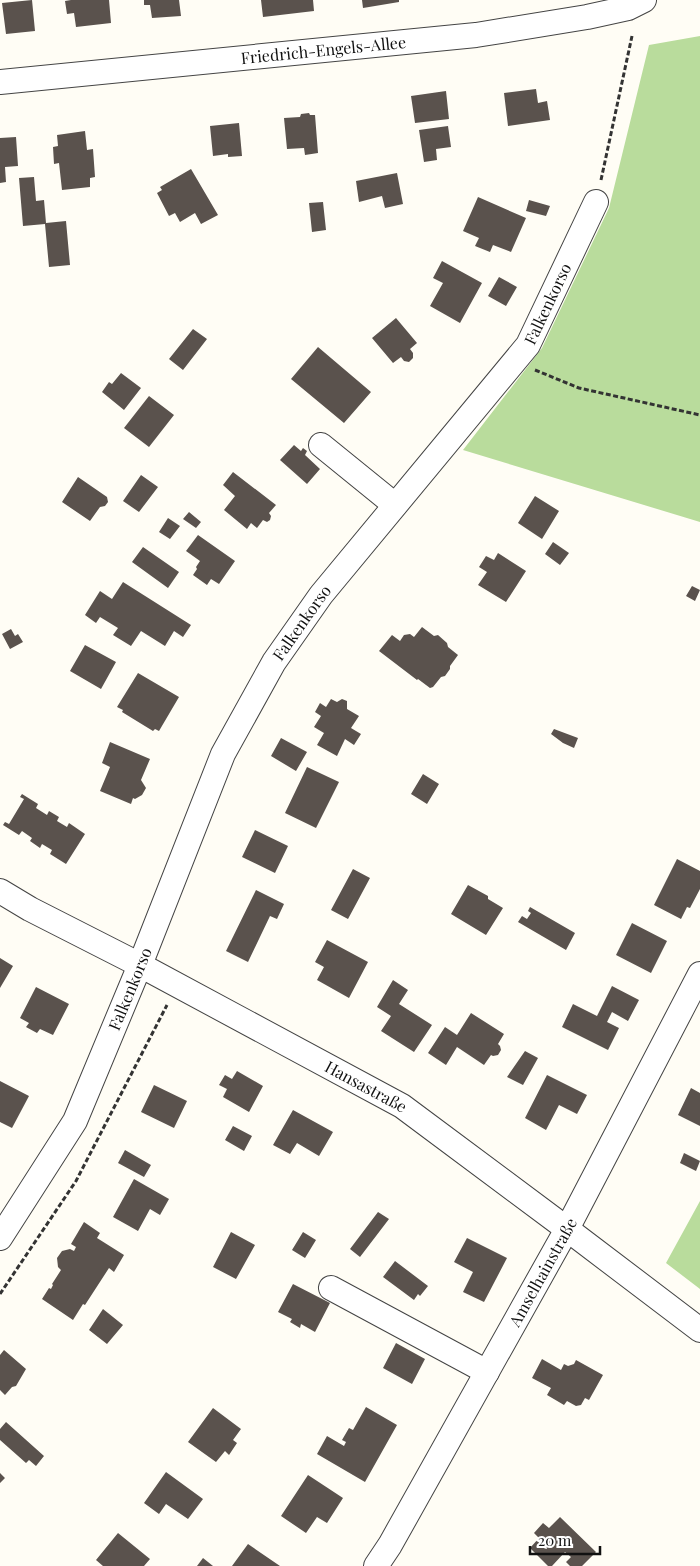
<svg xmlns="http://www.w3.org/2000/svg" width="700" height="1566" viewBox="0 0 700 1566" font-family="'Playfair Display',serif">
  <rect width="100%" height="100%" fill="#fffdf5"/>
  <path fill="#b9dc9c" d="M 700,36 L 700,522 L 463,450 L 542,348 L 609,208 L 649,45 Z
    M 700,1201 L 700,1289 L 666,1263 Z"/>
  <path fill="#5a524d" d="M 32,0 L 35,31 L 6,34 L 2,3 Z
    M 71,0 L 109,0 L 111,23 L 76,27 L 74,13 L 67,14 L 65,1 Z
    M 144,0 L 179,0 L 181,16 L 152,18 L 150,5 L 144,5 Z
    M 261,0 L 313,0 L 314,11 L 263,17 Z
    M 362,0 L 399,0 L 399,2 L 363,8 Z
    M 536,89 L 538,103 L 547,101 L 550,120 L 508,126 L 504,93 Z
    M 446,91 L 449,119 L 415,123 L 411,96 Z
    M 309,113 L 310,115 L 315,115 L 318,153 L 305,155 L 304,148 L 287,149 L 284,118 L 300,117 L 301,114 Z
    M 239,123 L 242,156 L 228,157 L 228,154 L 213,156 L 210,126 Z
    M 448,126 L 451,147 L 436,149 L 437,160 L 424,162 L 419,130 Z
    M 85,131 L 87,150 L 93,149 L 95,177 L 90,178 L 90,187 L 62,190 L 59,163 L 54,164 L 53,147 L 58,146 L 57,135 Z
    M 16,137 L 18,166 L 5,167 L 6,182 L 0,183 L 0,138 Z
    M 191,169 L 218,215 L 201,224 L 195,213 L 180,222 L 175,213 L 169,216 L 157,193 L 162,190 L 160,187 Z
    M 397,173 L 403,204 L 385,208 L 382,196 L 359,202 L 356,181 Z
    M 34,177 L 36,201 L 44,200 L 46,223 L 66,221 L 70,265 L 49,267 L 45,224 L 23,226 L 19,178 Z
    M 478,197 L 526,218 L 511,252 L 493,245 L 490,252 L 475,246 L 479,238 L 463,231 Z
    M 529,200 L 550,206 L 546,216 L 526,211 Z
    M 323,202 L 326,230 L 312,232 L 309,203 Z
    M 442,261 L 482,283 L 460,323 L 430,306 L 443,283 L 433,278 Z
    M 499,277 L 517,287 L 506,306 L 488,296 Z
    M 396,318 L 417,343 L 410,349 L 413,353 L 413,358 L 409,362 L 404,361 L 401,357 L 393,363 L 372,338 Z
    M 193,329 L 207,339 L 183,370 L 169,359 Z
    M 318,347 L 371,392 L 344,423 L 291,379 Z
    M 121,373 L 141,388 L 124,410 L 102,392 L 109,382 L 112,384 Z
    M 149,396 L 174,415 L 149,447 L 124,428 Z
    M 294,445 L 301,451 L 303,448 L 307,451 L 305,455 L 320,469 L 307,484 L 280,460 Z
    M 233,472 L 276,505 L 269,513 L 271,516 L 270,520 L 267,522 L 263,520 L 257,528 L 251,523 L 247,529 L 224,510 L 235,496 L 223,485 Z
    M 141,475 L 158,487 L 139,512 L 123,501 Z
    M 78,477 L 107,497 L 108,502 L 105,506 L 100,507 L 90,521 L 62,502 Z
    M 535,496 L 559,511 L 542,539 L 518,523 Z
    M 189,512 L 201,522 L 196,528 L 183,519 Z
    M 168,518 L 180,526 L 170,539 L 159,532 Z
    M 198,535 L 235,561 L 219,584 L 211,579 L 207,585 L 193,575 L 197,569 L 196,567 L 200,561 L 186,551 Z
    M 553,542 L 569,553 L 560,565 L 545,554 Z
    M 143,547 L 179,572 L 168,588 L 132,562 Z
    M 498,553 L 526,571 L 506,602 L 478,585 L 487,572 L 479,567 L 486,556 L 494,560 Z
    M 123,582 L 191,625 L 183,637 L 174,631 L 165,646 L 141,631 L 131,646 L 113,635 L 118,628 L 100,617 L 96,623 L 85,615 L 100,591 L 112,599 Z
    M 692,586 L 700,590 L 695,601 L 686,596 Z
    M 422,627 L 434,636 L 438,635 L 447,643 L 448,647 L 458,655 L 450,666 L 450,669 L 445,676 L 441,677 L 433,687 L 430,688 L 418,679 L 417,680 L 379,651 L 392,635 L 400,641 L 404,635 L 410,634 L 414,637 Z
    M 11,629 L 15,636 L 18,634 L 23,642 L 10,649 L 2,634 Z
    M 85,645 L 116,662 L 101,689 L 70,671 Z
    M 138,673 L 179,697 L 159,731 L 155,729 L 153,731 L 122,712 L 123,710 L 117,707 Z
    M 331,699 L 337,702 L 342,699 L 347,701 L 347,709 L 359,716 L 351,728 L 361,734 L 354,745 L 345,739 L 337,756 L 317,745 L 324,733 L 314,727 L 321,716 L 315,712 L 320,703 L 326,707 Z
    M 554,729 L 578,738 L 574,748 L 563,743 L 551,734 Z
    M 281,738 L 307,752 L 296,771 L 271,756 Z
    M 110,742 L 150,759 L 141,780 L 146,788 L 142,795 L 135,799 L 133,798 L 131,804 L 100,791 L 110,767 L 102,763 Z
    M 307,767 L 339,782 L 316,828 L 285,813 Z
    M 423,774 L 439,784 L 427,804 L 411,794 Z
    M 22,794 L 38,804 L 36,808 L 47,815 L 49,811 L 59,817 L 57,821 L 67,827 L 69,823 L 85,834 L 66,864 L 50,854 L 52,850 L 42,844 L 40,848 L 30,841 L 32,838 L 22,831 L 19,835 L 3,825 L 5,822 L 9,824 L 24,799 L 20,797 Z
    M 255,830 L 288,846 L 275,873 L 242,857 Z
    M 677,859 L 700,871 L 700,889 L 690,908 L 687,907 L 681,919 L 654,905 Z
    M 353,869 L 370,878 L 348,919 L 331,910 Z
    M 468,885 L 488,896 L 488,899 L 503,908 L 486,935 L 451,914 Z
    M 256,890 L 284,904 L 277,919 L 270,916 L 248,962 L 226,951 Z
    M 530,907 L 575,933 L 566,950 L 518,922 L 522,916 L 527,919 L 531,913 L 528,911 Z
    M 632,923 L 667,941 L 651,973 L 616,955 Z
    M 327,940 L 368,962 L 349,998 L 317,980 L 324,967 L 315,962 Z
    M 0,958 L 13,966 L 0,988 Z
    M 393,980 L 408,990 L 399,1004 L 432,1025 L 414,1052 L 381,1031 L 391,1016 L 377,1007 Z
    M 612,986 L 639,1000 L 628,1021 L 612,1012 L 607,1022 L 619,1028 L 608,1050 L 562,1027 L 573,1004 L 597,1016 Z
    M 36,987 L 69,1004 L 53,1035 L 40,1029 L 37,1033 L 26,1027 L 29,1023 L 20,1018 Z
    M 471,1013 L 504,1034 L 498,1044 L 500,1046 L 501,1050 L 498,1055 L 493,1056 L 491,1055 L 484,1065 L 457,1047 L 446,1065 L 428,1053 L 445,1027 L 457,1035 Z
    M 525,1051 L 538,1058 L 523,1085 L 507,1077 Z
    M 237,1071 L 263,1086 L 249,1112 L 223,1097 L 227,1089 L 219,1085 L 225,1075 L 232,1079 Z
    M 547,1075 L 587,1095 L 577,1114 L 559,1105 L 546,1130 L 525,1118 Z
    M 0,1081 L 29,1096 L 12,1128 L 0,1122 Z
    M 154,1085 L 187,1101 L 174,1128 L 141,1112 Z
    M 691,1088 L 700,1093 L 700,1126 L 678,1115 Z
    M 293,1110 L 333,1132 L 319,1156 L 297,1143 L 290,1154 L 273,1145 Z
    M 233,1126 L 252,1136 L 244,1151 L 225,1140 Z
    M 125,1150 L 151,1165 L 144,1177 L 118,1163 Z
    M 684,1153 L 700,1161 L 696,1171 L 680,1163 Z
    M 134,1179 L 169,1199 L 160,1215 L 150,1209 L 138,1231 L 113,1217 Z
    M 378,1212 L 389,1219 L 360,1257 L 350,1249 Z
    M 84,1222 L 100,1233 L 97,1238 L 124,1255 L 114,1272 L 109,1268 L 85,1305 L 83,1304 L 73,1320 L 42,1299 L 49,1288 L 51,1289 L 53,1285 L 52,1284 L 61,1270 L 58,1267 L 57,1258 L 62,1251 L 70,1249 L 74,1251 L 76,1247 L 71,1244 Z
    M 231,1232 L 255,1245 L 236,1279 L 213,1267 Z
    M 303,1232 L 316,1240 L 305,1258 L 292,1250 Z
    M 467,1238 L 507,1258 L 484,1302 L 463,1292 L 473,1272 L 454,1262 Z
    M 395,1261 L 428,1286 L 420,1296 L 418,1294 L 414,1300 L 383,1277 Z
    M 293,1284 L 330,1303 L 315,1332 L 301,1324 L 300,1328 L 290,1322 L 292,1319 L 278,1312 Z
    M 103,1309 L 123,1325 L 107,1344 L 89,1330 Z
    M 396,1343 L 425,1359 L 412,1384 L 383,1368 Z
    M 4,1350 L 26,1369 L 16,1386 L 12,1387 L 5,1395 L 0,1390 L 0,1355 Z
    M 542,1359 L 561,1370 L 564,1364 L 568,1366 L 574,1364 L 576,1360 L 603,1375 L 589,1400 L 585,1398 L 581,1405 L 576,1406 L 567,1401 L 564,1405 L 547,1395 L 551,1388 L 532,1378 Z
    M 366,1407 L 397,1425 L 365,1482 L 317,1454 L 327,1436 L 344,1446 L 346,1442 L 342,1440 L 349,1428 L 353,1430 Z
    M 213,1408 L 241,1429 L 233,1440 L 237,1443 L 229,1455 L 225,1451 L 216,1462 L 188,1442 Z
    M 6,1422 L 44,1456 L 36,1466 L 29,1460 L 26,1463 L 0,1440 L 0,1429 Z
    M 166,1472 L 203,1499 L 188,1519 L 166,1504 L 159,1514 L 144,1503 Z
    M 0,1473 L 5,1478 L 0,1483 Z
    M 308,1475 L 343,1498 L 327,1523 L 317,1517 L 306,1533 L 281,1516 Z
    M 560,1517 L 596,1552 L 582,1566 L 570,1566 L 566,1562 L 571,1557 L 565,1552 L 552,1566 L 548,1566 L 530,1548 L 539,1538 L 534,1533 L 543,1523 L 549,1528 Z
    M 118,1533 L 150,1559 L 144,1566 L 103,1566 L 96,1560 Z
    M 248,1544 L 280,1566 L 232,1566 Z
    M 203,1558 L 213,1566 L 197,1566 Z"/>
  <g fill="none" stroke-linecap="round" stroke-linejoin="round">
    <defs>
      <g id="minor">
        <path id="s1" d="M 0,82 L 476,35 L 587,17 L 628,8 L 644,0"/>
        <path d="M 321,445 L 395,505"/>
        <path id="s2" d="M 0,891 L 30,909 L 140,965 L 402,1106 L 567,1229 L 700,1330"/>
        <path id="s3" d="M 0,1238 L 75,1121 L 140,965 L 223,754 L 274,662 L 321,595 L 528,345 L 596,202"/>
        <path d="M 331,1288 L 487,1372"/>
        <path id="s4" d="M 376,1566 L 390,1545 L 567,1229 L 700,974"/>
      </g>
    </defs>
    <use href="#minor" stroke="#444" stroke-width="26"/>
    <path stroke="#333" stroke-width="3" stroke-dasharray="5 2.5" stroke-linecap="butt" d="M 601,180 L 632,36
      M 535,370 L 579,388 L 700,415
      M 0,1294 L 76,1181 L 167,1005"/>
    <use href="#minor" stroke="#fff" stroke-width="24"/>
  </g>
  <g text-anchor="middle" stroke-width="5" stroke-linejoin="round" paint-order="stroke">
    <g font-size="16" fill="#111" stroke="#fff">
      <text dy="6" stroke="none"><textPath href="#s1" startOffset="325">Friedrich-Engels-Allee</textPath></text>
      <text dy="6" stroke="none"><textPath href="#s3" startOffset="1092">Falkenkorso</textPath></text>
      <text dy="6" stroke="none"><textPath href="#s3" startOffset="688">Falkenkorso</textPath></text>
      <text dy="6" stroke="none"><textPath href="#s3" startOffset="282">Falkenkorso</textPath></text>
      <text dy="6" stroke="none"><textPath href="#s2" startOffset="415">Hansastraße</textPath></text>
      <text dy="6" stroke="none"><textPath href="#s4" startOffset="338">Amselhainstraße</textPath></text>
    </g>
  </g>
  <path d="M530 1546v8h70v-8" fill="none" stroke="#111111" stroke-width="2.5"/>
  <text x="538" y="1546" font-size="15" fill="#111111" stroke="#ffffff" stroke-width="4" paint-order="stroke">20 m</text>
</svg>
